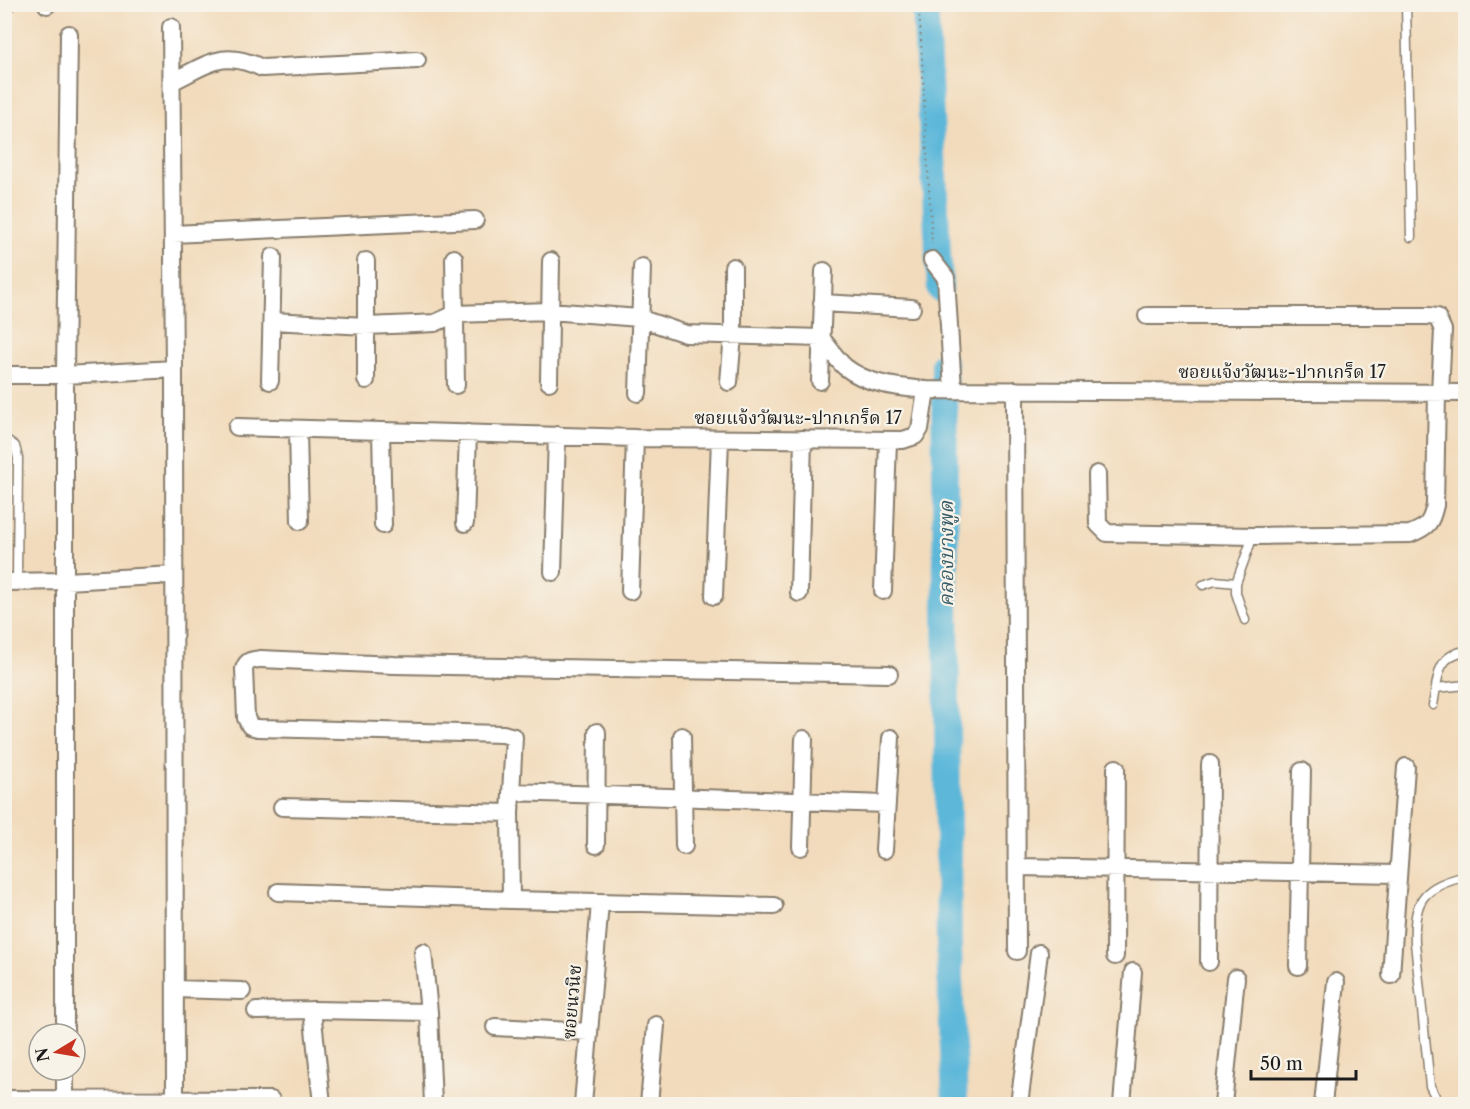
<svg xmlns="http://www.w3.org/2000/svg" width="1470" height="1109" viewBox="0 0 1470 1109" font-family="'Libre Caslon Text','Noto Serif Thai',serif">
  <rect width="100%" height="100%" fill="#f7f3e8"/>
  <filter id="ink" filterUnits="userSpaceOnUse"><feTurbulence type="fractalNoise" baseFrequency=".0167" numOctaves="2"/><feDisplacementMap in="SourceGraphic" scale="12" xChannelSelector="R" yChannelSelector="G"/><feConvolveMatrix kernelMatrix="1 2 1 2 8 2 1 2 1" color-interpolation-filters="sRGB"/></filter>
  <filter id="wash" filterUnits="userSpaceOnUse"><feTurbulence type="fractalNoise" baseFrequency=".008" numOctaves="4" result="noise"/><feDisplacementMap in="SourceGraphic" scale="24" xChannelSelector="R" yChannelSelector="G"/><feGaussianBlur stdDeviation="1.35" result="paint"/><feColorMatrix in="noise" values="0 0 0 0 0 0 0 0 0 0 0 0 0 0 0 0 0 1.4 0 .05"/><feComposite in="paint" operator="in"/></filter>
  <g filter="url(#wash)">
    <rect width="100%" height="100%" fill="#f2dbbc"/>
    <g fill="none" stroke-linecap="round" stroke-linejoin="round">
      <path stroke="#5bb7d9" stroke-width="26" d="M 925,4 L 940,289
        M 944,364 L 949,948 L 955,1104"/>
    </g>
  </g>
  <g filter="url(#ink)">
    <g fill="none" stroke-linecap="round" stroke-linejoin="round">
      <defs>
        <path id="service" d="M 1406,4 L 1411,237
          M 4,438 L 15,446 L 18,458 L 17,582
          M 1203,585 L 1215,581 L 1236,583
          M 1245,620 L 1236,593 L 1236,583 L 1253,536
          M 1436,688 L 1466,685
          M 1433,705 C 1438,681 1435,655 1466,651
          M 1439,1104 L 1430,1086 L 1415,943 C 1413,899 1423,887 1466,876"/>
        <path id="minor" d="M 47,5 L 47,4
          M 4,6 L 6,4
          M 171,27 L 174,369 L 175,1104
          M 173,81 C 209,64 222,49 262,68 L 417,60
          M 173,234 L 475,220
          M 454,258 L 456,385
          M 932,260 L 946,278 L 953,390
          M 822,303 L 912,308
          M 1147,316 L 1428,316 L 1437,317 L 1443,330 L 1440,393
          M 272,321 L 366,326 L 416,324 L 435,323 L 455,314 L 550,311 L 639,318 L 686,334 L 821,338 C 829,347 836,359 845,367 C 868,385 898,387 926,390
          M 4,375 L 65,375 L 174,369
          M 366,380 L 366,261
          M 270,381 L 273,257
          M 820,381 L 824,271
          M 549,382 L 551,261
          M 729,382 L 733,335 L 733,267
          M 1015,390 L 1017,951
          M 638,393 L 642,267
          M 237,427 L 635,438 L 903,440 L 915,436 L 920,429 L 926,390 L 1466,393
          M 298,429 L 300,521
          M 381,431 L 383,525
          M 1097,474 L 1098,524 L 1107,533 L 1253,536 L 1410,534 C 1428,527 1431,523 1435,505 L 1437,393
          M 465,523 L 468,433
          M 553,572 L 557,435
          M 4,582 L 66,581 L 174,575
          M 630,591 L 635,438
          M 883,591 L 888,440
          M 799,593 L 803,439
          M 714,596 L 720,439
          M 682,736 L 684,846
          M 512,792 L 887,804
          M 282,807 L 510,813
          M 596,845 L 597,732
          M 801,847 L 804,739
          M 884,850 L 891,738
          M 1018,867 L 1397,874
          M 278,892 L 511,900 L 774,906
          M 511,900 L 510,813 L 514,737 L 503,734 L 258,728 L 250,726 L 246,718 L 244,669 C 247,660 252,660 261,659 L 394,665 L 889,674
          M 423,952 L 429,1012 L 433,1104
          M 1115,956 L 1116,768
          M 1209,962 L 1210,764
          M 1298,966 L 1302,771
          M 1391,975 L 1406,767
          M 175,989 L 242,991
          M 312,1010 L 322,1104
          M 256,1011 L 312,1010 L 429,1012
          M 495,1027 L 589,1032
          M 65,1034 L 65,375 L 69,34
          M 65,1070 L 65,1104
          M 4,1099 L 271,1100
          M 583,1104 L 600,903
          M 649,1104 L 656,1025
          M 1019,1104 L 1039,953
          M 1122,1104 L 1133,972
          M 1223,1104 L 1236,978
          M 1323,1104 L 1336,982"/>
      </defs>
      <use href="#service" stroke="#877c6c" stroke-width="11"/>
      <use href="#minor" stroke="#877c6c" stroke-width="20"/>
      <path stroke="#877c6c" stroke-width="2" stroke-dasharray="1.5 4.5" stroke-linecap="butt" d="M 919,4 L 932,244"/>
      <use href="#service" stroke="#fff" stroke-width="8"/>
      <use href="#minor" stroke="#fff" stroke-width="16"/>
    </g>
  </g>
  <g text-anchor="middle" stroke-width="4.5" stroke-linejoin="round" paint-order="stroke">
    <g font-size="18" fill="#1c1c1c" stroke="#f7f3e8">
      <text x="1282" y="378">ซอยแจ้งวัฒนะ-ปากเกร็ด 17</text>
      <text x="798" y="424">ซอยแจ้งวัฒนะ-ปากเกร็ด 17</text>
      <text transform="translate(572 1002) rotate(-85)" y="6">ซอยนวนิช</text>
    </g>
    <g font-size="20" font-style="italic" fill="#355a68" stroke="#f7f3e8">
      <text transform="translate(946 554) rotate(-90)" y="7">คลองบางพูด</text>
    </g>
  </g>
  <rect width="1470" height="1109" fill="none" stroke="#f7f3e8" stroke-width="24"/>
  <g transform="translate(57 1052) rotate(259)"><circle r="28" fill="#f7f3e8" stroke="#9f9d96" stroke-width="1.5"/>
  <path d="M0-4.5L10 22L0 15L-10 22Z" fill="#c8321e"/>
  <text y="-9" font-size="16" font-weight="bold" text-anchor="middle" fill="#1c1c1c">N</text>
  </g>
  <path d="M1251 1070v9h105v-9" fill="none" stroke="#1c1c1c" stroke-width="3"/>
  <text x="1260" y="1070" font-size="18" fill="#1c1c1c" stroke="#f7f3e8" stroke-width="4.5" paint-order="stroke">50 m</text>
</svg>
